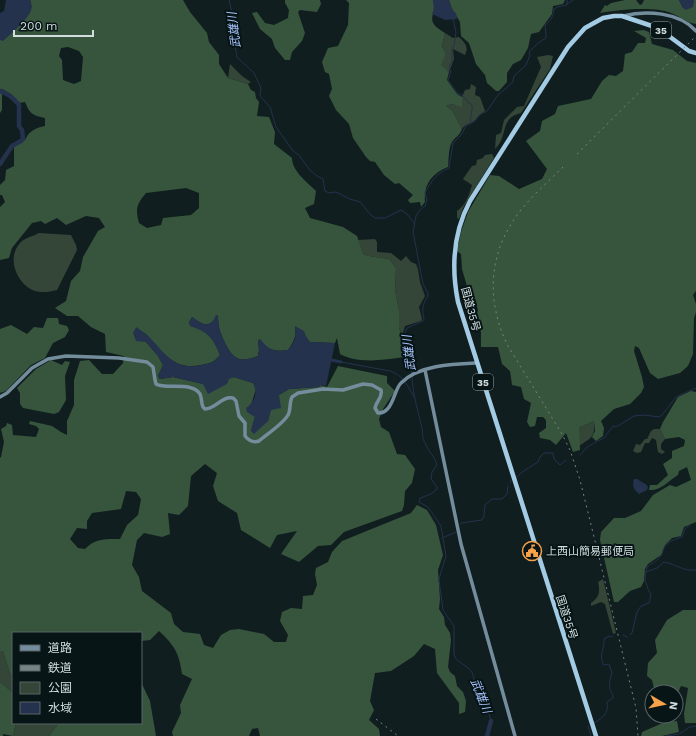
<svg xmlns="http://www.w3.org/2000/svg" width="696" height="736" viewBox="0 0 696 736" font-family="'Work Sans','Noto Sans JP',sans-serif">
  <rect width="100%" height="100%" fill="#101e20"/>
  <path fill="#344637" d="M 445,33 L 453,38 L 459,37 C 465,43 469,47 465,55 L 453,49 L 454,59 L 449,72 L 440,65 L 446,54 L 442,46 Z
    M 548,55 L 553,56 L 550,69 L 521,113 C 499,118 509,136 495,149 L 496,135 L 501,133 L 504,120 L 517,107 L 524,106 L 541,67 L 537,57 Z
    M 230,64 L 242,76 L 251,82 L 248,84 L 228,78 Z
    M 471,84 L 476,87 L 475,95 L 480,97 L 485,111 C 480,114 479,117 475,120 C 471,124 466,123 462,129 L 452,110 L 446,106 L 452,104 L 462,106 L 462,97 L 465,90 L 470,89 Z
    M 492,154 L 494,158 L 464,206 L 459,219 L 457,218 L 457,211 C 466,205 469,195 472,185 L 463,179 L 472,166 L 476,165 L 477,160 L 483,158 L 485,155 Z
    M 39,233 L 71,235 L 76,245 L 77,250 L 57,290 C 49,292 43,293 35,291 C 17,285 6,258 20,243 C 24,238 34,236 39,233 Z
    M 375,239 L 377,242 L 377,252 L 391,253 L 401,261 L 406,256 L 411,262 L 416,264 L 418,269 L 420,282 L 425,296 L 419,307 L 422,319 L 421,321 L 405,326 L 402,336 L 399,327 L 399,310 L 395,290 L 396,268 L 389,259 L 369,256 L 363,254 L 358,240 Z
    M 594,421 C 595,438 592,437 579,446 L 579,428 Z
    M 654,429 L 660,429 L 665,439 L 661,444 L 661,449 L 665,452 L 662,454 L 658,452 L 656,440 L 652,438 L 649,443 L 645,443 L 641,452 L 637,453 L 633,451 L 636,444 L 640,445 L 645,439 L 647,439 L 651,431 Z
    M 603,579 L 616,633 L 613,634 L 605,604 L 601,602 L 591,606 L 591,603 C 600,597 600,591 598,582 Z
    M 0,651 L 3,651 L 10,674 L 13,675 L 13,693 L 0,682 Z
    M 16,723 L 59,723 L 49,736 L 13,736 Z"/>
  <path fill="#37553c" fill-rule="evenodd" d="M 30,0 L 183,0 L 190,12 L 207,33 L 209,42 L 219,55 L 219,64 L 228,78 L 248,84 L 251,90 L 255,92 L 256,98 L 259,102 L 257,116 L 269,117 L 275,132 L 274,144 L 292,158 C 292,171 307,182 316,191 L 314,204 L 305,208 L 310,218 L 343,227 L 357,236 L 363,254 L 369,256 L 389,259 L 396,268 L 395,290 L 399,310 L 399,327 L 405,350 L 404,357 C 383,360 359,364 340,354 L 337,338 L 335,343 L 310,342 L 295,326 C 297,335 293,344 288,350 C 273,352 269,350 258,340 L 259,350 L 258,356 C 239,363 234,360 225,343 C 220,332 218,328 218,315 C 209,329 203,325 192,317 L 189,323 L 191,326 C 208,332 213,337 220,355 C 213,363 211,363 201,365 C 173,371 162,351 145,333 L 146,342 L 158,356 L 163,365 L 158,376 L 160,379 L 173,377 L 203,384 L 234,377 L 253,383 L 256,389 L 251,405 L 255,417 L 251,431 L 268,421 L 270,412 L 279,395 L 289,389 L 319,387 L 320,385 L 327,387 L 338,366 L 387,376 L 387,383 L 395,391 L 383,409 L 379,419 L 381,427 L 389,432 L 397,454 L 405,455 L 415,469 L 412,483 L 405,491 L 404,505 L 402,511 L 344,532 L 331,545 L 318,546 L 299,562 L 281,554 L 297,531 L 277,535 L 270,548 L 241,530 L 237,513 L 218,501 L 213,486 L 217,473 L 205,464 L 191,476 L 188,506 L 179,515 L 168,513 L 170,534 L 162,537 L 144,533 L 137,540 L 132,565 L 139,577 L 142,591 L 171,613 L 174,624 L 183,632 L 200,634 L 204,645 L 213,648 L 221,635 L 230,630 L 239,629 L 264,634 L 274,642 L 286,642 L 288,635 L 280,621 L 282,612 L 291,608 L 302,609 L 303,596 L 313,595 L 317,585 L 315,574 L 316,568 L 328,562 L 332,552 L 342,541 L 411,513 L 417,505 L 427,510 L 436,525 L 443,555 L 438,570 L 440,599 L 439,609 L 444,617 L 445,625 L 450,633 L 451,640 L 448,667 L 450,672 L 455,676 L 457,686 L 463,692 L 466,701 L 465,712 L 459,714 L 459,703 L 437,673 L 435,649 L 424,644 L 414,656 L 391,671 L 375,673 L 370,701 L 374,710 L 369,720 L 379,729 L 380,736 L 260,736 L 258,728 L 252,729 L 249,736 L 173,736 L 172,732 L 181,713 L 180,705 L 192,679 L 182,674 C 179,653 175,646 159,631 L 150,640 L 141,641 L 141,633 L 13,633 L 13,675 L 10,674 L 3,651 L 0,651 L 0,458 L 1,457 L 4,442 L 1,429 L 6,426 L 7,423 L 12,425 L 13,435 L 36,437 L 39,429 L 36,426 L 29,424 L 30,421 L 52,426 L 61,432 L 67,435 L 67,421 L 74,405 L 74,380 L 80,361 L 89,360 L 102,374 L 113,374 L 123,363 L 124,356 L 106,352 L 105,334 L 91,327 L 78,316 L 67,316 L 55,308 L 66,301 L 71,281 L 80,271 L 83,257 L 98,231 L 105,227 L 99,218 L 86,216 L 66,225 L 57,218 L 45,224 L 41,221 L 32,223 L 12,248 L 9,258 L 0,260 L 0,207 L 5,202 L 2,195 L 0,195 L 0,185 L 5,180 L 6,170 L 14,166 L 14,146 L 25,140 C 29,131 35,128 45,126 L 45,118 C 32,115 30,114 25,102 L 19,103 L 11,94 L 2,89 L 2,110 L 0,113 L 0,40 L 3,40 C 10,35 29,18 31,9 C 32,6 31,3 30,0 ZM 68,47 L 79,51 L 83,57 L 81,81 L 74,84 L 63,80 L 62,60 L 59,56 L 61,48 ZM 186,188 L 199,193 L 199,208 L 191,215 L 163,218 L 161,225 L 147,228 L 139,223 C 135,208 137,204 146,193 ZM 126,491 L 136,492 L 141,499 L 138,515 L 127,525 L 120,539 C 107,539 95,538 85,549 L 78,548 L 70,539 L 77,528 L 87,529 L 87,521 L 92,513 L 121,509 Z
    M 285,0 L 320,0 L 321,4 L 317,12 L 300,10 L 298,12 L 305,33 L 302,41 L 292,52 L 290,60 L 285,60 L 275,48 L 272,39 L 260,29 L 252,13 L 257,12 L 265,23 L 274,25 L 288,18 L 289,10 L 285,3 Z
    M 346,0 L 433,0 C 438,17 422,19 445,33 L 442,46 L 446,54 L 441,65 L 449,72 L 447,80 L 457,94 L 462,97 L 462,107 L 452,104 L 446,106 L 452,110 L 462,129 C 459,137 456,136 452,142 C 448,149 449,160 448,167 C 432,173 423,185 425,202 L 421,207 L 420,202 L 410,203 L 408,200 L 413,195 L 399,183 L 395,184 L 384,175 L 375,162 L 370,161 L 366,157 L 353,138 L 349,124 L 336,110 L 329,96 L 332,89 L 329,74 L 325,72 L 322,62 L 328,48 L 338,46 L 348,25 L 349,3 Z
    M 449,0 L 565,0 L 563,4 L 553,6 L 552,14 L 539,32 L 531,34 L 528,48 L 521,60 L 513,64 L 507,73 L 507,82 L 499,91 L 496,91 L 487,83 L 485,75 L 476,64 L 469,43 L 461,36 L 460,22 L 451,7 Z
    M 625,0 L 636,0 L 640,5 L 642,4 L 644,0 L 679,0 L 683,8 L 694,2 L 693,0 L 696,0 L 696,24 C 687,23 679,16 671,13 C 654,6 618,10 600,13 L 605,5 L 607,6 L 611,3 Z
    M 644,30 L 649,32 L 652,44 L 673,50 L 687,61 L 696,63 L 696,291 L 693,295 L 696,304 L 696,312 L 694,318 L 693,354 L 688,366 L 680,373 L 658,379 L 650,373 L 639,348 L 635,346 L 634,351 L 642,377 L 644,387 L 641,393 L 630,404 L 614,409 L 601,421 L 604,428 L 603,436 L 596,441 L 592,437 L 595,431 L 594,421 L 579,428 L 580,450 L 573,452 L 566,433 L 556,445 L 550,440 L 540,438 L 539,433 L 546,428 L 546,420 L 543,417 L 537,417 L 535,426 L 530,427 L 527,422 L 531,403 L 524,399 L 521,387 L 512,385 L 510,371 L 502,364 L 498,347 L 481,347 L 481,332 L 476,317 L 478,310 L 475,300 L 469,293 L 462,269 L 461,254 L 457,251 L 461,232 L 468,212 L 490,175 L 499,176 L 519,189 L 542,179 L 547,169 L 526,141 L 540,131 L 542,121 L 555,114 L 558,106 L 591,99 L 602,81 L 609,75 L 616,76 L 623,71 L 625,54 L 632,52 L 638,43 L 645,43 L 646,38 L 634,31 Z
    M 47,318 L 58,318 L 59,324 L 67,326 L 69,330 L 65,337 L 53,343 L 45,358 L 31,365 L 6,391 L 0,393 L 0,329 L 11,325 L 27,334 L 34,327 L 43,328 Z
    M 51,360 L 62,365 L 65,361 L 70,362 L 65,376 L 66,400 L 59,412 L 54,414 L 23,408 L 20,404 L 20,393 L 17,388 L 36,369 Z
    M 691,391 L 696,392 L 696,522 L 684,527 L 681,536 L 672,538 L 665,545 L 661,555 L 648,564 L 645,569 L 644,581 L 641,587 L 630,591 L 618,602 L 614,602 L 600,540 L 601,532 L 614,518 L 625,518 L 641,511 L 653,495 L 670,485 L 676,487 L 691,480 L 687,467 L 679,471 L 678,475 C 668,481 661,491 649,490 L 650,485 L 657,485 L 668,475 L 663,464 L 672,458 L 672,451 L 684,446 L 685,440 L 679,437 L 665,439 L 660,429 L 663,422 L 678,397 Z
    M 683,610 L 696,610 L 696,723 L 685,723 L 684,714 L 688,688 L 681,686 L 676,697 L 676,692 L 655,692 L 652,680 L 647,676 L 648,663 L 657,653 L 655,640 L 667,620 Z
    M 0,682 L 13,693 L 12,709 L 13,712 L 13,723 L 16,723 L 13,736 L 3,734 L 3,736 L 0,736 Z
    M 141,682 L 150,701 L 156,736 L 49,736 L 59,723 L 141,723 Z
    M 677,721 L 679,732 L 662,736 L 641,736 L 642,732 L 665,722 Z"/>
  <path fill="#24324e" d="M 6,0 L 30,0 C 31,3 32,6 31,10 C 29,18 10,35 3,41 L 0,40 L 0,13 L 4,11 Z
    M 433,0 L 449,0 L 453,11 L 456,13 L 457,19 L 445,20 L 432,14 L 434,10 Z
    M 679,0 L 693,0 L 694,2 L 693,7 L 686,10 L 683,8 Z
    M 216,315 L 218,315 C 218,328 220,331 225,343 C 234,360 239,363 258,356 L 259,350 L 258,340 L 260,339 C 269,350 273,352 288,350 C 294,344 297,335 295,326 L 304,331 L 306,336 L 310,342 L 335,343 L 326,386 L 321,385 L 319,387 L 289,389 L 279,395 L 281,408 L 271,410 L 268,421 L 254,434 L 251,431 L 255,417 L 247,412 L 246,408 C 255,402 258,392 253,383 L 234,377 L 229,379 L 227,384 L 208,394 L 203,384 L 173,377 L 160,379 L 158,376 L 163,365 L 158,356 L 146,342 L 136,341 L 133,333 L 136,327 C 162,342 167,373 202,365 C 211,363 214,363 220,355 C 213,337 208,332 190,326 L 189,322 L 192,317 C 202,324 210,330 216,315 Z
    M 634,479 L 637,479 C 641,482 646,483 648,487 L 647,490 L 639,494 C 634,489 632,487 634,479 Z"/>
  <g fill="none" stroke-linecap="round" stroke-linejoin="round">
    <path stroke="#24324e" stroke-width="1" d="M 229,0 L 232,12 L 235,17 L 234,39 L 237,57 L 254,73 L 261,88 L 260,96 L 270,107 L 276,127 L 293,151 L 299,155 L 309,169 L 317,176 L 323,179 L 325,191 L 329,193 L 336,192 L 350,199 L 360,202 L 371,215 L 375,218 L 385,218 L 401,210 L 407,214 L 414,223
      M 567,4 L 573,0
      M 453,19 L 456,32 L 454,46 L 452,48 L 452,61 L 449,68 L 451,72 L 448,80 L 457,93 L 462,95 L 469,103 L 472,105 C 473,111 469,117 471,123
      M 341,362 L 390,371 C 404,376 407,385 414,397
      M 412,374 L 405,333 L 407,328 L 423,321 L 424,319 C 422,309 422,305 428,296 L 428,293 L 423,284 L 413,232 L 416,216 L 419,211 L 425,206 L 427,200 L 425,193 C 431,181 437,173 449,168 L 453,143 L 461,135 L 466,126 L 475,121 L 479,115 L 487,111 L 498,95 L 513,82 L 514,76 L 526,65 L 530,55 L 529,52 L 538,43 L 546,38 L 546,35 L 545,25 C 550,22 554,15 554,9 L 557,7 L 567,5 L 567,0
      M 412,378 C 413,395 418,411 422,428 C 423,433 422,438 425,443 C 428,451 435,457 437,465 L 432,472 L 431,479 L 437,487 L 437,489 L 431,494 L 420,498 L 419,502 L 428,507 L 441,526 L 446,556 L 441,572 L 439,580 L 443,610 L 454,626 L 454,654 L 456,659 L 468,668 L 472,672 L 477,689 L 485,700 L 491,721
      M 580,455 C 582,454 583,452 584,450 C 586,447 601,439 604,438 L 613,426 L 616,427 L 634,416 L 644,415 L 659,417 L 662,415 L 676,397 L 696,388
      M 516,478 L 522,472 L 538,462 L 540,457 L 544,453 L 553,453 L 554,459 L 560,465 L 566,460
      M 510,483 L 511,480
      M 461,524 L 461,523 L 482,520 L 484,516 L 485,505 L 492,499 L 502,499 L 507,494 L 508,486
      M 442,538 L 456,532
      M 646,572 L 657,568 L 664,562 C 676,564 684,572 696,570
      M 623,635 L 627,637
      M 630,635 L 632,633 L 637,612 L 641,606 L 649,603 L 651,594 C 647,590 648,586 645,581 C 647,559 649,569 660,557 C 662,555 663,551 664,548 C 668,541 675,539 682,537 L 685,529 L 690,525
      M 594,723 C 603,718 609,713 607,702 L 613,698 L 613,695 C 608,688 609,681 612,673 L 609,664 L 604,665 C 598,656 605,648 604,639 L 609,636 L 613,637
      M 588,726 L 591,736
      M 666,736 L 679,734 L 690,727 L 696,726"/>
    <path stroke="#24324e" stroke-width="3" d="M 332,360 L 341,362"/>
    <path stroke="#24324e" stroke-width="4.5" d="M 0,91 C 9,94 13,98 19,105 L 19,126 L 22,130 L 23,139 L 21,141 L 12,146 L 0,164
      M 487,736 L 491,721"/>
    <path stroke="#748d9d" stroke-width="3.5" d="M 623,16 C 646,10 679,12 696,31
      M 425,370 L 461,544 L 515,736
      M 0,397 L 7,393 L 32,368 L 48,359 L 66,356 L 119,358 L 147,362 L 153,367 L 155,380 L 156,384 C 166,390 192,381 200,394 C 202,398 201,403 203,407 L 205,409 C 216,409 221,396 233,398 L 236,401 L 239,416 L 245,423 L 245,436 C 249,441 253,443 259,441 C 267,434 283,424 288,415 C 291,410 289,403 292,397 L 298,393 L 323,389 L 343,390 L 363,384 L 372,385 L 381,390 C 383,398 376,401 375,408 L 378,413 C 393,414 394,389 401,383 C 419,365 453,364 477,363"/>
    <path stroke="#a3cbe3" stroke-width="4.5" d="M 596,736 L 458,302 C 451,267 453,233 470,201 L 568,47 L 585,28 L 603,18 L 614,16 L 622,16 L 658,28 L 689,51 L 696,53"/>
    <path stroke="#778384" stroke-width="1" stroke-dasharray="2 4" stroke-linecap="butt" d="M 577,154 L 696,36
      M 563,167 C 545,185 523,203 510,226 C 487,264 489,308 508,346 L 562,434 L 570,450 L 580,480 L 636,708 L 638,736
      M 376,719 L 398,736"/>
  </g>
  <defs>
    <symbol id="civic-ring" viewBox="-11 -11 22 22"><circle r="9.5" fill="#071517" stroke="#f7a149" stroke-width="1.5"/><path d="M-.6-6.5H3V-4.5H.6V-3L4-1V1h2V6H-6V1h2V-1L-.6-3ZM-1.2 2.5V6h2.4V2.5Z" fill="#f7a149"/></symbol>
  </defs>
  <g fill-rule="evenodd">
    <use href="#civic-ring" x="521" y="540" width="22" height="22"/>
  </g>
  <g text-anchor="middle" stroke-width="4" stroke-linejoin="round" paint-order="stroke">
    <g fill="#071517" stroke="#96a1a2" stroke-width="1">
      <rect x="651" y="22" width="20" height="16" rx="3"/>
      <rect x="473" y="374" width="20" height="16" rx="3"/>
    </g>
    <g font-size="10" font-weight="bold" fill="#d3ddde">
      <text x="661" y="34">35</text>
      <text x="483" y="386">35</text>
    </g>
    <g font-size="11" fill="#d3ddde" stroke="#071517">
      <text transform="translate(471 309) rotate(75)" y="4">国道35号</text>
      <text transform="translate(567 617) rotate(72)" y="4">国道35号</text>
    </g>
    <g font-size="11" fill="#d3ddde" stroke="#071517" text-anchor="start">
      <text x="546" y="555">上西山簡易郵便局</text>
    </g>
    <g font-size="12" font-style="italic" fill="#a6c1f9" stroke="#071517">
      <text transform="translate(234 30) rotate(-97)" y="4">武雄川</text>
      <text transform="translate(409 353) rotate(-97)" y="4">武雄川</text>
      <text transform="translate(481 696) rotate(68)" y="4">武雄川</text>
    </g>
  </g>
  <rect x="12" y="632" width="130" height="92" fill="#071517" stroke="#596567"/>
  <rect x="20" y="645" width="20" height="6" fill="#748d9d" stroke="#596567"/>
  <text x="48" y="652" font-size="12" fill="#d3ddde">道路</text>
  <rect x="20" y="665" width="20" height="6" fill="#778384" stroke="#596567"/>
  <text x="48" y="672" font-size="12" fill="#d3ddde">鉄道</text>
  <rect x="20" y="682" width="20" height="12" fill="#344637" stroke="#596567"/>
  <text x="48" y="692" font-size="12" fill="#d3ddde">公園</text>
  <rect x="20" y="702" width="20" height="12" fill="#24324e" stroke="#596567"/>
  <text x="48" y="712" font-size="12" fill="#d3ddde">水域</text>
  <g transform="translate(664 704) rotate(99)"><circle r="19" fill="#071517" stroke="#596567"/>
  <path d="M0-3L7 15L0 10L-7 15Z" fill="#f7a149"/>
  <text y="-6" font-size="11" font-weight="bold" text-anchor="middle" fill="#d3ddde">N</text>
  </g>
  <path d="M14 30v6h79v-6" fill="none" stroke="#d3ddde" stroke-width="2"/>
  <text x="20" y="30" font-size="12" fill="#d3ddde" stroke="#071517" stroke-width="3" paint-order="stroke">200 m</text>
</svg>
